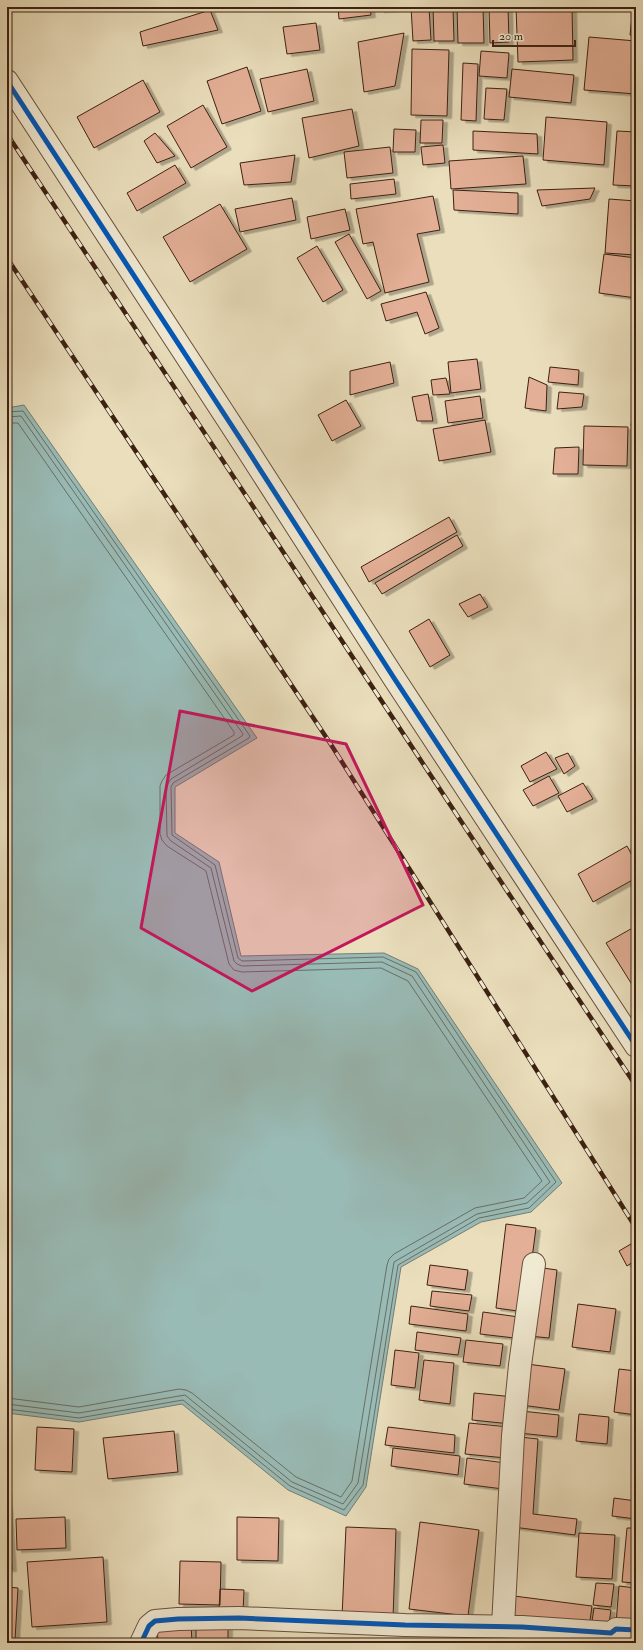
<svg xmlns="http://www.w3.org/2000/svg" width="643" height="1650" viewBox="0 0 643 1650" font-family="'IM FELL Double Pica',serif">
  <defs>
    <filter id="shadow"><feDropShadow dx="4.5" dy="2.5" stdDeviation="0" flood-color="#0004"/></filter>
  </defs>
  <rect width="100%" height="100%" fill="#eadebc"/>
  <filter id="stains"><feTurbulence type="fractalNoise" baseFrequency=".005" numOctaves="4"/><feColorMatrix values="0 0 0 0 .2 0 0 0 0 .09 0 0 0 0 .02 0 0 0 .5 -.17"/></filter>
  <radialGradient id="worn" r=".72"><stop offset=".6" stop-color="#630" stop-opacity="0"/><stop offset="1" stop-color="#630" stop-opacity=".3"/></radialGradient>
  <path fill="#99bbb6" stroke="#747d74" d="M 24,405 L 257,738 L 175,787 L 175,833 L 219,862 L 241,956 L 384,953 L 418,969 L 562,1183 L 531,1212 L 481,1222 L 401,1267 L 366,1487 L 346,1516 L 288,1490 L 182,1404 L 79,1422 L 7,1413 L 7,408 Z"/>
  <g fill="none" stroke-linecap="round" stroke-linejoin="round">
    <path stroke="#6a6e64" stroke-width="1" d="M 7,412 L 23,411 L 250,736 L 249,738 L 173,783 L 171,787 L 172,835 L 215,865 L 238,958 L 242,961 L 383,957 L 416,972 L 556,1182 L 529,1208 L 479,1218 L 398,1265 L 363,1485 L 344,1510 L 290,1486 L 183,1400 L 79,1418 L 7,1409
      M 7,417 L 21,416 L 243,734 L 242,736 L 171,779 L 166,787 L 167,836 L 171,841 L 211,868 L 234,961 L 237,964 L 242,966 L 382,962 L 412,976 L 550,1182 L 527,1203 L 477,1214 L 394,1262 L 358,1483 L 343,1504 L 292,1482 L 185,1395 L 79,1413 L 7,1404
      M 7,423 L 18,423 L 234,732 L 234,735 L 166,775 L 162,781 L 160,786 L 160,834 L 162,840 L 167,846 L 206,871 L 229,964 L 234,970 L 242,972 L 381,968 L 408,981 L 542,1181 L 524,1198 L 475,1208 L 394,1254 L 389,1259 L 387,1265 L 352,1481 L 341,1497 L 296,1477 L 192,1393 L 186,1390 L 179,1389 L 79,1407 L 7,1398"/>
  </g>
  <path fill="#e3af96" stroke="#3c2112" filter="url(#shadow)" d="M 338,7 L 370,7 L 371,15 L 339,19 Z
    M 380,7 L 406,7 L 406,8 L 380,10 Z
    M 411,7 L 429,7 L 431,40 L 413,41 Z
    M 433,7 L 453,7 L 454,41 L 434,41 Z
    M 457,7 L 483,7 L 484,43 L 458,43 Z
    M 489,7 L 508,7 L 509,42 L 490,43 Z
    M 516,7 L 572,7 L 573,60 L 518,62 Z
    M 633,7 L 636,7 L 636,36 L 630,35 Z
    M 210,10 L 218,30 L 143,46 L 140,32 Z
    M 316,23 L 320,50 L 287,54 L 283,27 Z
    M 404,33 L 395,86 L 364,92 L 358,42 Z
    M 589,37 L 636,41 L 636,94 L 584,90 Z
    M 412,49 L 449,50 L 447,116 L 411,115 Z
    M 481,51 L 509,53 L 507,78 L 479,76 Z
    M 463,63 L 478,64 L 476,121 L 461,120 Z
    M 247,67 L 261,111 L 222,124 L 207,81 Z
    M 307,69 L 314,101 L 268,112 L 260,79 Z
    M 512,69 L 574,75 L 571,103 L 509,97 Z
    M 143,80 L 160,112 L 94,148 L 77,117 Z
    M 486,88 L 507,89 L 504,120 L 484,119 Z
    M 203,105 L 227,147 L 191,168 L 167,126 Z
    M 352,109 L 359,146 L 309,158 L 302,118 Z
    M 546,117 L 607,122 L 604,165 L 543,160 Z
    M 421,120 L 443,120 L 442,143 L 420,143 Z
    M 394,129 L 416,130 L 415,152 L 393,152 Z
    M 473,131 L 537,134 L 538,154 L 473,150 Z
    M 617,131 L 636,132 L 636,186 L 613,185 Z
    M 155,133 L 175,156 L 157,163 L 144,141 Z
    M 443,145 L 445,163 L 423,165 L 421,147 Z
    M 390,147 L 393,173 L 347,178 L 344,152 Z
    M 295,155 L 291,182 L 244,185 L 240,163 Z
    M 523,156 L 526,184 L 451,189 L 449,161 Z
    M 175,165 L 186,183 L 137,211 L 127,193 Z
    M 394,179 L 396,194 L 351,199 L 350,184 Z
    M 595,188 L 590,199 L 542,206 L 537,190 Z
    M 453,190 L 518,193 L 518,214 L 454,210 Z
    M 433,196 L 440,230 L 417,234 L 429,282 L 385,293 L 373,242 L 363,244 L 356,209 Z
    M 292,198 L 296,220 L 240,232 L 235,209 Z
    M 609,199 L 636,201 L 636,255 L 605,253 Z
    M 220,204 L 247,249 L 190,282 L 163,237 Z
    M 345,209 L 350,230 L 311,239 L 307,217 Z
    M 349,234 L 381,291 L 367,299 L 335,242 Z
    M 317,246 L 343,290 L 323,302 L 297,258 Z
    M 604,254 L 636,258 L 636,298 L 599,293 Z
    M 426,292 L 439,328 L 425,334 L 417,312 L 386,321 L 381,304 Z
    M 477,359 L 481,389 L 451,393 L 448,362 Z
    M 390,362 L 394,383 L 350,395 L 350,371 Z
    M 550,367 L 579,370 L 578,385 L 548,382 Z
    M 529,377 L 547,385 L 546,411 L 525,408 Z
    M 446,378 L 450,394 L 433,395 L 431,380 Z
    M 559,392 L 584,394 L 582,407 L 557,409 Z
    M 428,394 L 433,421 L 417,421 L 412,397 Z
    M 480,396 L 483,418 L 448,423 L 445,401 Z
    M 346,400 L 361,426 L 332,441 L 318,415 Z
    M 633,408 L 636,409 L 636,426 L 631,426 Z
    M 485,420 L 491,452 L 439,461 L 433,429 Z
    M 584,426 L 628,427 L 627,466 L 583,465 Z
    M 579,447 L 578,474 L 553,474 L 555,448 Z
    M 449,517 L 457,532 L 369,582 L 361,567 Z
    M 457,535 L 463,546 L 382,594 L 375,583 Z
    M 480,594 L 488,607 L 468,617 L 459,604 Z
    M 429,619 L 450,655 L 430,667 L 409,631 Z
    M 546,752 L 557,769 L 530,782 L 521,766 Z
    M 568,753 L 575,766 L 564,774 L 555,758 Z
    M 549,776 L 559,793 L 533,806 L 523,790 Z
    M 583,783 L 593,799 L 567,812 L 558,796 Z
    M 627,846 L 636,863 L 636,878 L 593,902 L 578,874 Z
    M 636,926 L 636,991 L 606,943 Z
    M 506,1224 L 536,1228 L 525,1312 L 496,1308 Z
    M 636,1241 L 636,1260 L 627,1266 L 619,1251 Z
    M 430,1265 L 468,1270 L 465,1290 L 427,1285 Z
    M 536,1267 L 557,1270 L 549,1338 L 529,1336 Z
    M 432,1291 L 472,1295 L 469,1311 L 430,1306 Z
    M 578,1304 L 616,1309 L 610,1352 L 572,1347 Z
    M 411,1306 L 468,1314 L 466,1331 L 409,1324 Z
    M 483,1312 L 526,1318 L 523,1339 L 480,1334 Z
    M 417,1332 L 461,1338 L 458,1355 L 415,1350 Z
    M 466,1340 L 503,1344 L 500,1366 L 463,1362 Z
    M 395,1350 L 419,1353 L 415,1388 L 391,1385 Z
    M 424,1360 L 454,1363 L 450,1404 L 419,1400 Z
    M 527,1364 L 565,1369 L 559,1410 L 521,1405 Z
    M 619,1369 L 636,1371 L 636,1415 L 614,1412 Z
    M 474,1393 L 514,1397 L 511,1424 L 472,1420 Z
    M 521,1411 L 559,1415 L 557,1437 L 519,1433 Z
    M 579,1414 L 609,1417 L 607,1444 L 576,1441 Z
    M 469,1423 L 509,1427 L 506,1458 L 465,1454 Z
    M 37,1427 L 74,1429 L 72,1472 L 35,1470 Z
    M 388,1427 L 455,1435 L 454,1453 L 385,1445 Z
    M 174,1431 L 178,1472 L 108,1479 L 103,1438 Z
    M 520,1437 L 538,1439 L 533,1514 L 577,1519 L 575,1535 L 513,1527 Z
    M 393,1448 L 460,1456 L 458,1475 L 391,1466 Z
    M 467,1458 L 506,1463 L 503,1489 L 464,1484 Z
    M 7,1492 L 12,1569 L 7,1569 Z
    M 614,1498 L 636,1501 L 636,1519 L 612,1516 Z
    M 65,1517 L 66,1548 L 17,1550 L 16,1519 Z
    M 237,1517 L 279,1518 L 278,1561 L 237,1560 Z
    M 420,1522 L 479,1530 L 468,1616 L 409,1609 Z
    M 346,1527 L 396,1529 L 393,1619 L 342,1617 Z
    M 627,1528 L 636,1528 L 636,1583 L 622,1582 Z
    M 579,1533 L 615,1535 L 612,1579 L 576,1577 Z
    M 103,1557 L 107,1622 L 32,1627 L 27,1562 Z
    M 180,1561 L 221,1562 L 220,1605 L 179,1604 Z
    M 596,1583 L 614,1584 L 611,1607 L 593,1605 Z
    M 619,1586 L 636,1588 L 636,1626 L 616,1624 Z
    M 7,1587 L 18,1588 L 15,1640 L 7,1640 Z
    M 220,1589 L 244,1590 L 243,1612 L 219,1610 Z
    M 514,1596 L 592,1606 L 589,1628 L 511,1617 Z
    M 594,1608 L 611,1610 L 608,1630 L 591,1628 Z
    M 191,1623 L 192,1643 L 158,1643 L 157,1625 Z
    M 196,1623 L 228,1623 L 228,1643 L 196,1643 Z
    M 528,1630 L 578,1634 L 577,1643 L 527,1643 Z
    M 616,1632 L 636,1634 L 636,1643 L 615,1643 Z
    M 455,1640 L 455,1643 L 412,1643 Z"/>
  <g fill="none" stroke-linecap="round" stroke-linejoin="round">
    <defs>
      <path id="street" d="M 7,81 L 245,446 L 394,678 L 636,1046
        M 503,1626 L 513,1436 L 520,1365 L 534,1264
        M 141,1643 L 149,1626 L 155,1621 L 178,1619 L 239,1618 L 405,1625 L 522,1627 L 611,1633 L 616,1629 L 636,1630"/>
    </defs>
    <use href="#street" stroke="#68503c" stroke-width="24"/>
    <use href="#street" stroke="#f1ead3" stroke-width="22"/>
    <defs>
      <path id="rail" d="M 7,134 L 636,1086
        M 7,258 L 330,743 L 636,1228"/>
    </defs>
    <use href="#rail" stroke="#3c2112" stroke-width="4.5"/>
    <use href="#rail" stroke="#f1ead3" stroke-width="3" stroke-dasharray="9" stroke-linecap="butt"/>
    <defs>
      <path id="cycleway" d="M 7,81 L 245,446 L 394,678 L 636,1046
        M 141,1643 L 149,1626 L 155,1621 L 178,1619 L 239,1618 L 405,1625 L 522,1627 L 611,1633 L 616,1629 L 636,1630"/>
    </defs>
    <use href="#cycleway" stroke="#f1ead3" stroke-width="8"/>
    <use href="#cycleway" stroke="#0057b8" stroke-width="5"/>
  </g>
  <path fill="#c2185b" fill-opacity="0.2" stroke="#c2185b" stroke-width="3" stroke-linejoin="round" d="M 180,711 L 346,744 L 423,905 L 252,991 L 141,928 Z"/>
  <rect width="643" height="1650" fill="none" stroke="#eadebc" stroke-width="24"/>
  <rect x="8" y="8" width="627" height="1634" fill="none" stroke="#3c2112" stroke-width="2"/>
  <rect x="12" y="12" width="619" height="1626" fill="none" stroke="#3c2112"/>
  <path d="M493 40v6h82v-6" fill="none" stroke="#3c2112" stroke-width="2"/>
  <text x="499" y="40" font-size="12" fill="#3c2112" stroke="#f1ead3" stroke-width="3" paint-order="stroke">20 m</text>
  <rect width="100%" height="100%" filter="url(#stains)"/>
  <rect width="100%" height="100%" fill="url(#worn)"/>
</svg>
